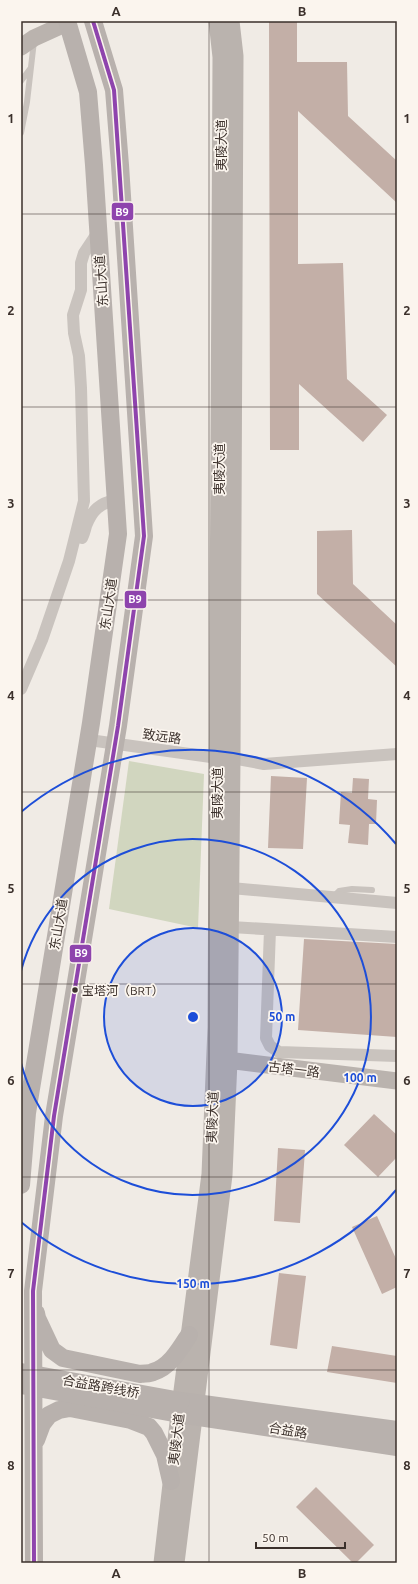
<svg xmlns="http://www.w3.org/2000/svg" width="418" height="1584" viewBox="0 0 418 1584" font-family="Ubuntu,'Noto Sans SC',sans-serif">
  <rect width="100%" height="100%" fill="#f0ebe5"/>
  <path fill="#d1d6bf" d="M 129,761 L 204,774 L 198,928 L 109,909 Z"/>
  <path fill="#c3afa7" d="M 269,21 L 297,21 L 297,62 L 347,62 L 348,116 L 397,161 L 397,203 L 298,111 L 298,264 L 343,263 L 347,379 L 387,415 L 363,442 L 299,384 L 299,450 L 270,450 Z
    M 352,530 L 353,584 L 397,625 L 397,667 L 317,594 L 317,531 Z
    M 271,776 L 307,778 L 303,849 L 268,848 Z
    M 353,778 L 369,779 L 368,799 L 377,800 L 376,824 L 369,824 L 368,845 L 348,843 L 350,825 L 339,824 L 341,792 L 352,793 Z
    M 304,939 L 397,944 L 397,1037 L 298,1030 Z
    M 374,1114 L 397,1135 L 397,1157 L 378,1177 L 344,1145 Z
    M 278,1148 L 305,1150 L 300,1223 L 274,1221 Z
    M 377,1216 L 397,1261 L 397,1287 L 382,1294 L 352,1227 Z
    M 279,1273 L 306,1276 L 297,1349 L 270,1345 Z
    M 332,1346 L 397,1356 L 397,1383 L 327,1372 Z
    M 316,1487 L 374,1545 L 356,1563 L 353,1563 L 296,1507 Z"/>
  <g fill="none" stroke-linecap="round" stroke-linejoin="round">
    <path stroke="#c9c3be" stroke-width="6" d="M 21,81 L 30,69
      M 21,133 L 27,102 L 34,41
      M 333,897 L 339,891 L 352,889 L 372,890"/>
    <path stroke="#c9c3be" stroke-width="12" d="M 82,538 C 84,534 85,530 86,526 C 92,510 100,503 116,500
      M 21,689 L 42,640 L 69,561 L 84,501 L 81,388 L 79,356 L 74,333 L 73,315 L 81,290 L 81,263 L 84,253 L 98,232
      M 89,740 L 218,758 L 232,758 L 264,764 L 397,754
      M 231,888 L 397,903
      M 231,927 L 397,937
      M 270,930 L 266,1038 L 270,1046 L 279,1052 L 397,1056"/>
    <path stroke="#bab3ae" stroke-width="17" d="M 21,47 L 34,38 L 67,23
      M 219,1059 L 397,1081
      M 162,1563 L 179,1414 L 210,1174 L 216,1027 L 221,57 L 217,21
      M 176,1563 L 224,1175 L 229,1061 L 232,758 L 235,56 L 231,21"/>
    <path stroke="#b8b1ad" stroke-width="18" d="M 21,1185 L 27,1113 L 91,723 L 118,534 L 94,165 L 88,92 L 67,21
      M 36,1313 L 37,1318 L 52,1350 L 63,1358 L 140,1374 C 144,1373 150,1374 153,1372 C 170,1367 180,1349 189,1335
      M 181,1401 L 397,1430
      M 179,1414 L 397,1447
      M 36,1440 L 42,1424 L 49,1415 L 59,1410 L 70,1408 L 131,1420 L 149,1427 L 154,1433 L 165,1455 L 171,1481
      M 34,1563 L 33,1291 L 54,1116 L 118,726 L 144,536 L 120,165 L 114,90 L 93,21"/>
    <path stroke="#b8b1ad" stroke-width="18" d="M 21,1372 L 181,1401
      M 21,1385 L 179,1414"/>
    <defs>
      <path id="bus-1" d="M 34,1563 L 33,1291 L 54,1116 L 118,726 L 144,536 L 114,90 L 93,21"/>
    </defs>
    <use href="#bus-1" stroke="#fbf5ee" stroke-width="7"/>
    <use href="#bus-1" stroke="#8e44ad" stroke-width="4"/>
  </g>
  <path fill="none" stroke="#3b302b" stroke-width="1" stroke-opacity="0.55" d="M 209,21 L 209,1563M 21,214 L 397,214M 21,407 L 397,407M 21,600 L 397,600M 21,792 L 397,792M 21,984 L 397,984M 21,1177 L 397,1177M 21,1370 L 397,1370"/>
  <circle cx="193" cy="1017" r="89" fill="#1d4ed8" fill-opacity=".12"/>
  <g fill="none" stroke="#1d4ed8" stroke-width="2">
    <circle cx="193" cy="1017" r="89"/>
    <path d="M21 971A178 178 0 1 1 21 1063"/>
    <path d="M396 1190A267 267 0 0 1 21 1222M21 812A267 267 0 0 1 396 844"/>
  </g>
  <circle fill="#3b302b" stroke="#fbf5ee" stroke-width="1.5" cx="75" cy="990" r="3.5"/>
  <g text-anchor="middle" stroke-width="3.5" stroke-linejoin="round" paint-order="stroke">
    <g font-size="12" fill="#3b302b" stroke="#fbf5ee" text-anchor="start">
      <text x="82" y="995">宝塔河（BRT）</text>
    </g>
    <g font-size="13" fill="#3b302b" stroke="#fbf5ee">
      <text transform="translate(221 145) rotate(-90)" y="5">夷陵大道</text>
      <text transform="translate(101 281) rotate(-94)" y="5">东山大道</text>
      <text transform="translate(219 469) rotate(-90)" y="5">夷陵大道</text>
      <text transform="translate(108 604) rotate(-82)" y="5">东山大道</text>
      <text transform="translate(162 736) rotate(8)" y="5">致远路</text>
      <text transform="translate(217 793) rotate(-90)" y="5">夷陵大道</text>
      <text transform="translate(58 924) rotate(-81)" y="5">东山大道</text>
      <text transform="translate(294 1069) rotate(7)" y="5">古塔一路</text>
      <text transform="translate(212 1117) rotate(-88)" y="5">夷陵大道</text>
      <text transform="translate(101 1386) rotate(10)" y="5">合益路跨线桥</text>
      <text transform="translate(288 1430) rotate(9)" y="5">合益路</text>
      <text transform="translate(176 1439) rotate(-83)" y="5">夷陵大道</text>
    </g>
  </g>
  <circle cx="193" cy="1017" r="6" fill="#1d4ed8" stroke="#fbf5ee" stroke-width="2"/>
  <g font-size="12" text-anchor="middle" font-weight="bold" fill="#1d4ed8" stroke="#fbf5ee" stroke-width="3.5" stroke-linejoin="round" paint-order="stroke">
    <text x="282" y="1021">50 m</text>
    <text x="360" y="1082">100 m</text>
    <text x="193" y="1288">150 m</text>
  </g>
  <g stroke="#fbf5ee" stroke-width="1.5">
    <rect x="111" y="202" width="23" height="19" rx="4" fill="#8e44ad"/>
    <rect x="124" y="590" width="23" height="19" rx="4" fill="#8e44ad"/>
    <rect x="69" y="944" width="23" height="19" rx="4" fill="#8e44ad"/>
  </g>
  <g font-size="11" text-anchor="middle" font-weight="bold" fill="#fff">
    <text x="122" y="216">B9</text>
    <text x="135" y="603">B9</text>
    <text x="81" y="957">B9</text>
  </g>
  <rect width="418" height="1584" fill="none" stroke="#fbf5ee" stroke-width="44"/>
  <path d="M256 1542v6h89v-6" fill="none" stroke="#3b302b" stroke-width="2"/>
  <text x="262" y="1542" font-size="12" fill="#3b302b" stroke="#fbf5ee" stroke-width="3" paint-order="stroke">50 m</text>
  <rect x="22" y="22" width="374" height="1540" fill="none" stroke="#3b302b" stroke-width="1.5"/>
  <g font-size="13" text-anchor="middle" font-weight="bold" fill="#3b302b">
    <text x="116" y="16">A</text>
    <text x="302" y="16">B</text>
    <text x="11" y="123">1</text>
    <text x="407" y="123">1</text>
    <text x="11" y="315">2</text>
    <text x="407" y="315">2</text>
    <text x="11" y="508">3</text>
    <text x="407" y="508">3</text>
    <text x="11" y="700">4</text>
    <text x="407" y="700">4</text>
    <text x="11" y="893">5</text>
    <text x="407" y="893">5</text>
    <text x="11" y="1085">6</text>
    <text x="407" y="1085">6</text>
    <text x="11" y="1278">7</text>
    <text x="407" y="1278">7</text>
    <text x="11" y="1470">8</text>
    <text x="407" y="1470">8</text>
    <text x="116" y="1578">A</text>
    <text x="302" y="1578">B</text>
  </g>
</svg>
